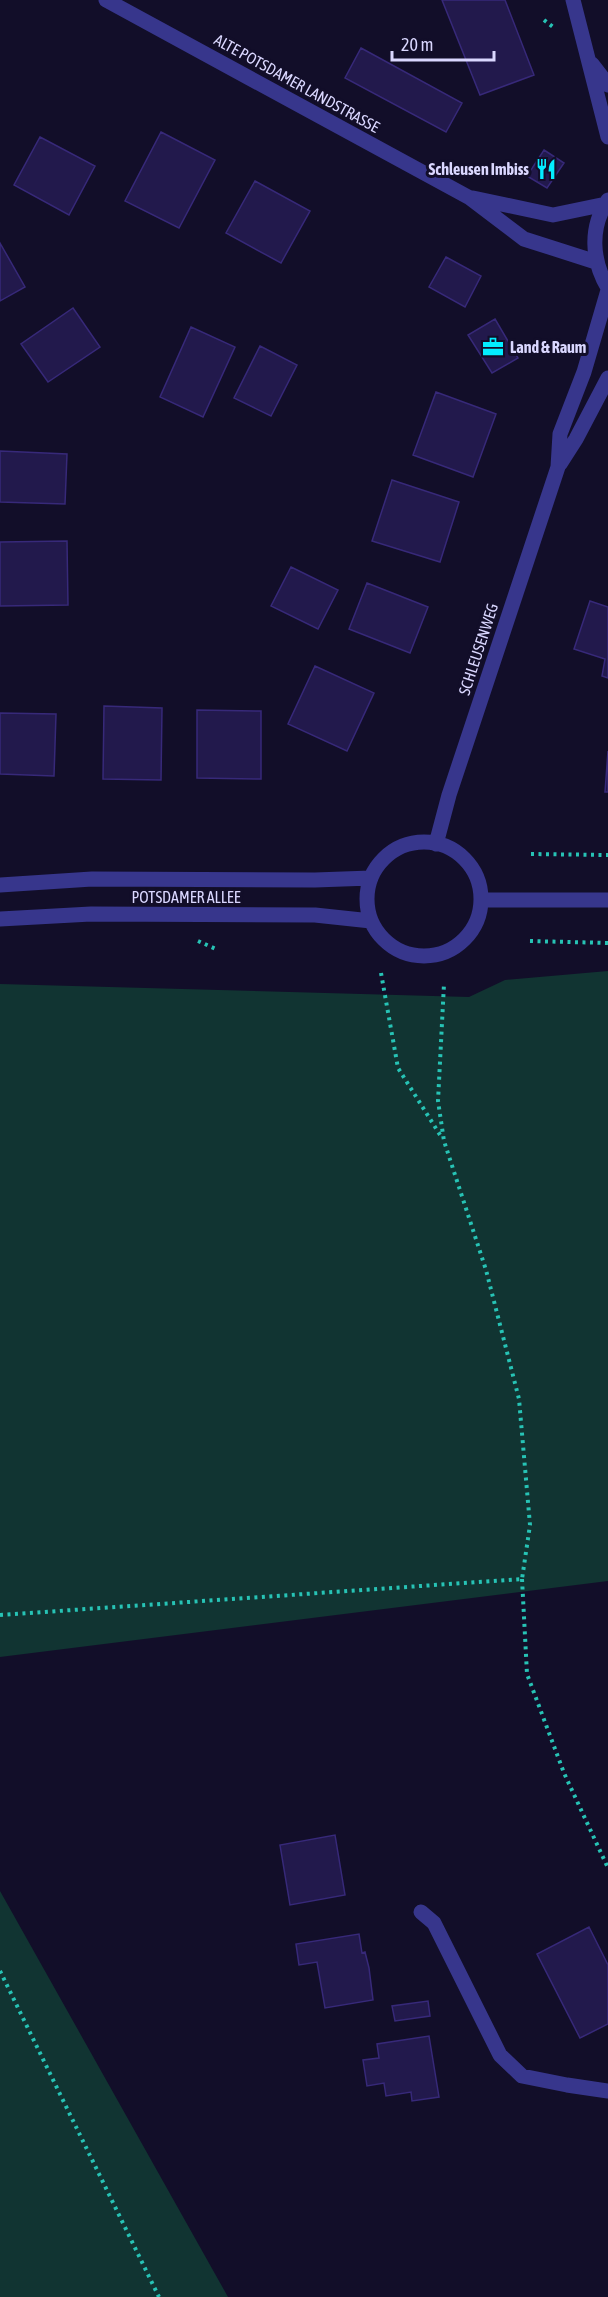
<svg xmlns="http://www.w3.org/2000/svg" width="608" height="2297" viewBox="0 0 608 2297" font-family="'Asap Condensed',sans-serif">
  <rect width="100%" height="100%" fill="#120e29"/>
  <path fill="#113432" d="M 608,971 L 608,1581 L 0,1657 L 0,984 L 469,997 L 505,980 Z
    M 0,1891 L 228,2297 L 0,2297 Z"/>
  <path fill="#22194c" stroke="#372979" stroke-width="1.5" d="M 442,0 L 505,0 L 534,75 L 480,95 Z
    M 361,48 L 462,103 L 446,132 L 345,78 Z
    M 161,132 L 215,160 L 179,228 L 125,201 Z
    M 40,137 L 95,166 L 69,215 L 14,185 Z
    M 544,150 L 564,163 L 547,188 L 527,176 Z
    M 255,181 L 310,211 L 281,263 L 226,233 Z
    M 0,243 L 25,287 L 0,301 Z
    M 446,257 L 481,276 L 465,307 L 429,287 Z
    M 73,308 L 100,347 L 48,382 L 21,344 Z
    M 495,319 L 518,358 L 492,373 L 468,335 Z
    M 191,327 L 235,347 L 203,417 L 160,397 Z
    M 260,346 L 297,365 L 271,416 L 234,398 Z
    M 436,392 L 496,414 L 473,477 L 413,455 Z
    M 0,451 L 67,454 L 65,504 L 0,502 Z
    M 392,480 L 459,502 L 440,562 L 372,541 Z
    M 67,541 L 68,605 L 0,606 L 0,542 Z
    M 291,567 L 338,590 L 318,629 L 271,606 Z
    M 367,583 L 428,607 L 410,653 L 349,629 Z
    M 590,601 L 608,607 L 608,678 L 602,676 L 605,659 L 574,649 Z
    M 315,666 L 374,693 L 347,751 L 288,724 Z
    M 104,706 L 162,708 L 161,780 L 103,779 Z
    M 197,710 L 261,711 L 261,779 L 197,778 Z
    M 0,713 L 56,714 L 54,776 L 0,774 Z
    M 608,751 L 608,792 L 605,792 Z
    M 335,1835 L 345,1895 L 290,1905 L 280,1845 Z
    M 589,1927 L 608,1965 L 608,2024 L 580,2038 L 537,1954 Z
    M 359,1934 L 362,1953 L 365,1952 L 369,1968 L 373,2000 L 325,2008 L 317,1962 L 299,1965 L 296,1944 Z
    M 428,2001 L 430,2016 L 395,2021 L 392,2006 Z
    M 429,2036 L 439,2097 L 412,2101 L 411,2092 L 386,2096 L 384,2083 L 367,2086 L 363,2060 L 379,2058 L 377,2044 Z"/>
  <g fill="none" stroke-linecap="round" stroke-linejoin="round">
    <path stroke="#27c3b5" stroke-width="4" stroke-dasharray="3 4.5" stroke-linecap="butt" d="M 544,20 L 553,27
      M 531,854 L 608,855
      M 198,941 L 216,949
      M 530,941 L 608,943
      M 381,973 L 398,1068 L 442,1138
      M 522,1579 L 527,1674 L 564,1773 L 608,1868
      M 0,1615 L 522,1579 L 530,1525 L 519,1399 L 486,1270 L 444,1141 L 438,1101 L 444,984
      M 0,1971 L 159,2297"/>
    <path stroke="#37368c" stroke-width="15" d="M 106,0 L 470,198 L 524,239 L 596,262
      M 573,0 L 608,137
      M 592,64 L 608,85
      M 473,198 L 553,215 L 606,204
      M 608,200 C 589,228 592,261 608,288
      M 560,464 L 576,439 L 608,378
      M367 899a57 57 0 1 1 114 0a57 57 0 1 1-114 0Z
      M 436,844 L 449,795 L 558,467 L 560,434 L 584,372 L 608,290
      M 0,885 L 92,879 L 315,880 L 371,878
      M 481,900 L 608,900
      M 0,919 L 91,914 L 315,915 L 371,921
      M 421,1912 L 434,1923 L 500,2055 L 522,2076 L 567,2085 L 608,2091"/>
  </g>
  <defs>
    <symbol id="restaurant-bare" viewBox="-9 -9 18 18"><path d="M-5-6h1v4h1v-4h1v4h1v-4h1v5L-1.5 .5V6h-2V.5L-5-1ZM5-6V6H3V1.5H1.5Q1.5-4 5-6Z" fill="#03edff" stroke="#120e29" stroke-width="2.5" paint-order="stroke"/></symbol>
    <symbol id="office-bare" viewBox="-9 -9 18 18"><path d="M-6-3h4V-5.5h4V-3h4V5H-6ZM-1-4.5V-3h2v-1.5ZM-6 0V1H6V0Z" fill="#03edff" stroke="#120e29" stroke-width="2.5" paint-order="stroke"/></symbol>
  </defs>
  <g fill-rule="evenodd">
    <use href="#restaurant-bare" x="531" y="154" width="30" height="30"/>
    <use href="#office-bare" x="478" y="332" width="30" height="30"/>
  </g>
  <g text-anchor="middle" stroke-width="6" stroke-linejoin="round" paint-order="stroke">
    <g font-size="16" fill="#dad7ff" stroke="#120e29">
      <text transform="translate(297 83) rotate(29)" y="6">ALTE POTSDAMER LANDSTRASSE</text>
      <text transform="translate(478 649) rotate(-72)" y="6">SCHLEUSENWEG</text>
      <text x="186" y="903">POTSDAMER ALLEE</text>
    </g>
    <g font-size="16" font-weight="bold" fill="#dad7ff" stroke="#120e29" text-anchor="end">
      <text x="529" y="175">Schleusen Imbiss</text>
      <text x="510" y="353" text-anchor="start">Land &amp; Raum</text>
    </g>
  </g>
  <path d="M392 51v9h102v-9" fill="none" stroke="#dad7ff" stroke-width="3"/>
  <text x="401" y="51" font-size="18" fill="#dad7ff" stroke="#120e29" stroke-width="4.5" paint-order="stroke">20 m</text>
</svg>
